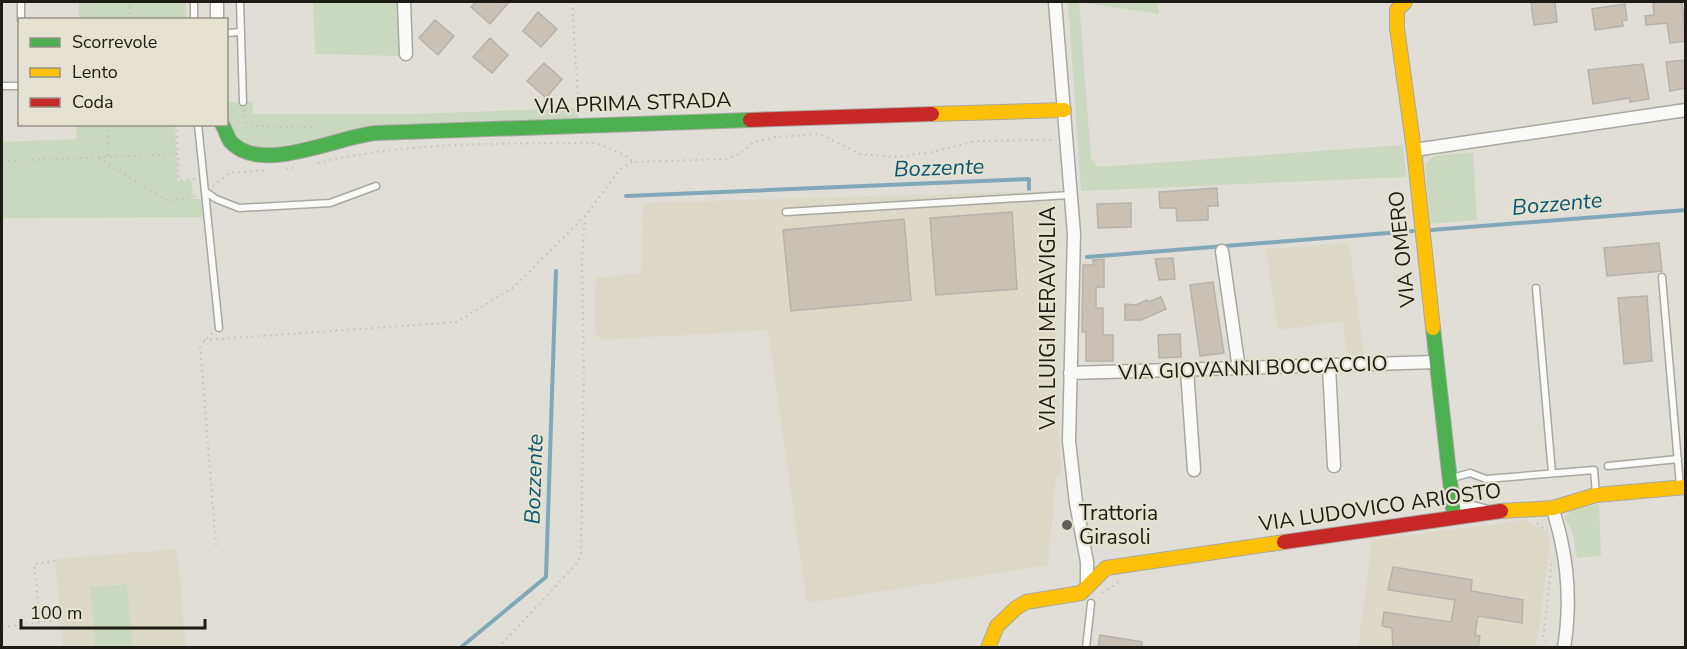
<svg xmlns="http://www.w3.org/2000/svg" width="1687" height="649" viewBox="0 0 1687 649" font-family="'Nunito Sans',sans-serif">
  <rect width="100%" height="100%" fill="#e0ded6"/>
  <path fill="#dcd9c8" d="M 1050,191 L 1061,474 L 1056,476 L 1048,565 L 807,603 L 768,330 L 601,340 L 595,333 L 596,278 L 641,273 L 643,203 Z
    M 1349,243 L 1364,356 L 1347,357 L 1343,321 L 1278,330 L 1266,249 Z
    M 1524,520 L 1545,531 L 1550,541 L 1538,635 L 1534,647 L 1358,648 L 1372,540 Z
    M 177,549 L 186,647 L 133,647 L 127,584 L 90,587 L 95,647 L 63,647 L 55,559 Z"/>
  <path fill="#cbd8c0" d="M 79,2 L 185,2 L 186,19 L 79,19 Z
    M 313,2 L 398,2 L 400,56 L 315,54 Z
    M 1068,2 L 1158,2 L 1159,14 L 1079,2 L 1091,159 L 1098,167 L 1403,145 L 1406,177 L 1081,191 Z
    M 229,102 L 253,102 L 253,114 L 409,114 L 578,108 L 579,119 L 332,135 L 274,148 L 251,147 L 236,137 L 228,124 Z
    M 77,125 L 175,125 L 178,181 L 192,181 L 193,199 L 202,199 L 203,217 L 2,218 L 2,142 L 76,139 Z
    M 1473,152 L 1477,220 L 1430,224 L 1425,164 L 1434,156 Z
    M 1599,504 L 1601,556 L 1577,558 L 1572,530 L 1564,517 L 1573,510 Z
    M 127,584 L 133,647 L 95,647 L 90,587 Z"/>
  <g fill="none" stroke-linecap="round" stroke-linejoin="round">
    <path stroke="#82a8b8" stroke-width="4" d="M 626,196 L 1029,179 L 1029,189
      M 1431,230 L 1686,210
      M 1087,257 L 1413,231
      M 460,648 L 546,577 L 556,271"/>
  </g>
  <path fill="#c9c1b6" stroke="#b5b2ac" stroke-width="1.5" d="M 476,2 L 509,2 L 490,24 L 471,7 Z
    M 1531,2 L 1555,2 L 1557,22 L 1534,25 Z
    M 1653,2 L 1682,2 L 1686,41 L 1670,43 L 1667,23 L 1646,25 L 1645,16 L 1654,15 Z
    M 1625,4 L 1627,20 L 1622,21 L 1623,26 L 1595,30 L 1592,9 Z
    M 538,12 L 557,29 L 541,47 L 523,31 Z
    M 435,20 L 454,36 L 438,55 L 419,38 Z
    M 490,38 L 508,55 L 492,73 L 473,57 Z
    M 1686,60 L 1686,88 L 1670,91 L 1666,62 Z
    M 544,63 L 562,79 L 546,98 L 527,81 Z
    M 1643,64 L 1649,99 L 1630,102 L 1630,98 L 1593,104 L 1588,70 Z
    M 1217,188 L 1218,206 L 1208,206 L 1208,220 L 1177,221 L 1176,208 L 1160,208 L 1159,192 Z
    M 1131,203 L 1131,227 L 1098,228 L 1097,204 Z
    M 1012,212 L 1017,289 L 936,295 L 930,218 Z
    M 904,219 L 911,300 L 791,311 L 783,230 Z
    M 1659,243 L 1662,271 L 1607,276 L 1604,248 Z
    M 1173,258 L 1175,279 L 1159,280 L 1155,259 Z
    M 1104,259 L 1104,287 L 1096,287 L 1096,308 L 1103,308 L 1103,335 L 1113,335 L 1113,361 L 1086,361 L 1086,332 L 1082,332 L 1083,265 L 1093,265 L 1093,260 Z
    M 1213,282 L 1224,353 L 1200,356 L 1190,285 Z
    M 1647,296 L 1652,361 L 1624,364 L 1618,298 Z
    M 1161,297 L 1166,309 L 1141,320 L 1125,320 L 1125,304 L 1136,305 L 1147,300 L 1148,302 Z
    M 1180,334 L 1181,357 L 1159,358 L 1158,335 Z
    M 1393,567 L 1472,580 L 1471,591 L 1523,600 L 1522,623 L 1478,616 L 1475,635 L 1480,636 L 1478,648 L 1393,648 L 1392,628 L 1382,626 L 1384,612 L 1451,622 L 1455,600 L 1388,590 Z
    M 1100,635 L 1142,642 L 1142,648 L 1098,648 Z"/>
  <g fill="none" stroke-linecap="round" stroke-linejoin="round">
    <defs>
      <path id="lane" d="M 194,2 L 194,20
        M 240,2 L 243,102
        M 21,20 L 21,2
        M 226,33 L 241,32
        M 2,86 L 20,86
        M 198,124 L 219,328
        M 206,192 L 216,199 L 239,208 L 330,203 L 376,186
        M 786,212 L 1070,195
        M 1662,277 L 1680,486
        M 1536,288 L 1552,473
        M 1608,466 L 1678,459
        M 1452,478 L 1470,473 L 1486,479 L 1594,470 L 1596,494
        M 1086,648 L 1091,603"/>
      <path id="street" d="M 217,2 L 217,20
        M 404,2 L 406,54
        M 1055,2 L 1074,234 L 1069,441 L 1076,503 L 1087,562 L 1087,587
        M 1414,150 L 1686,110
        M 1222,251 L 1239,369
        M 1329,366 L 1334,466
        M 1187,370 L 1194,470
        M 1070,373 L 1436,362
        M 1450,489 L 1465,506 L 1484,511
        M 1553,508 C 1555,519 1559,529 1561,540 C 1569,576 1570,611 1564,648"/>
      <path id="fast" d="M 222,124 C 225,129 227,136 230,141 C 260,176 338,136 376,133 L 750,120
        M 1433,328 L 1454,517"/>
      <path id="slow" d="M 1405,2 L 1397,10 L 1397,28 L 1414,150 L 1433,328
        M 932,114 L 1064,110
        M 1501,511 L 1553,508 L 1596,495 L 1686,487
        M 988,648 L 997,626 L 1016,608 L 1026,602 L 1081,593 L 1106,568 L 1284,542"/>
      <path id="jam" d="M 750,120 L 932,114
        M 1284,542 L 1501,511"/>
    </defs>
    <use href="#lane" stroke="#a8a7a1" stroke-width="9"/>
    <use href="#street" stroke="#a8a7a1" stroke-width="15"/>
    <use href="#fast" stroke="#a8a7a1" stroke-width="16"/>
    <use href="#slow" stroke="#a8a7a1" stroke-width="16"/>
    <use href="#jam" stroke="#a8a7a1" stroke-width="16"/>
    <path stroke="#bfbfbb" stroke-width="2" stroke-dasharray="1.5 4.5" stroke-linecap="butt" d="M 572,2 L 579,112
      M 128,20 L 131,2
      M 244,110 L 246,123 L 252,126 L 325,128
      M 107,124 L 108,158
      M 176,124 L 178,154
      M 99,158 L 167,201 L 198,196
      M 2,161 L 178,154 L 179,180 L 195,179
      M 318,163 C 409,141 503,144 596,143 L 625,155 L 633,162 L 726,159 L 739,154 L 754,142 L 775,137 L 820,134 L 860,154 L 895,157 L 932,152 L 976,141 L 1055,140
      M 286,169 L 298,167
      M 213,186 L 229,173 L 268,170
      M 212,333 L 200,346 L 216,545
      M 204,340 L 457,322 L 514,287 L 586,215 L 620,169 L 633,162
      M 1537,523 L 1547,531
      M 1102,593 L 1120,581
      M 40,622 L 34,564 L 55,561
      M 2,627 L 60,620
      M 1534,647 L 1537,648
      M 498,648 L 577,563 L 581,553 L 584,374 L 582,260 L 585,218
      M 1546,648 L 1546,642 L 1543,638 L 1552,562"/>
    <use href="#lane" stroke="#fafaf9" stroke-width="6"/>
    <use href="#street" stroke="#fafaf9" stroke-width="12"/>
    <use href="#fast" stroke="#4caf50" stroke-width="14"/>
    <use href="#slow" stroke="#ffc107" stroke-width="14"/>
    <use href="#jam" stroke="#c62828" stroke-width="14"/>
  </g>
  <circle fill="#615f59" stroke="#e5e2d1" stroke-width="2" cx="1067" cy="525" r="6"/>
  <g text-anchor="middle" stroke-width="4.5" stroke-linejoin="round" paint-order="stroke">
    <g font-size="21" fill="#1c1b15" stroke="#e5e2d1">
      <text transform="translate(633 103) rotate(-2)" y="7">VIA PRIMA STRADA</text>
      <text transform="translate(1402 249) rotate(-96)" y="7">VIA OMERO</text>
      <text transform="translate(1048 318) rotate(-90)" y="7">VIA LUIGI MERAVIGLIA</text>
      <text transform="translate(1253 368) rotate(-2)" y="7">VIA GIOVANNI BOCCACCIO</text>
      <text transform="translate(1380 507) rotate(-8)" y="7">VIA LUDOVICO ARIOSTO</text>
    </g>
    <g font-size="21" fill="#1c1b15" stroke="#e5e2d1" text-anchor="start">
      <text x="1079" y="520">Trattoria<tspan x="1079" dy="24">Girasoli</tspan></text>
    </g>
    <g font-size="22" font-style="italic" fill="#0b5773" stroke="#e5e2d1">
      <text transform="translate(939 167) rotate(-2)" y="8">Bozzente</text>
      <text transform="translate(1557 203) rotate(-5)" y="8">Bozzente</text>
      <text transform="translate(533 479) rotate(-88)" y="8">Bozzente</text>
    </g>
  </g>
  <rect width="1687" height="649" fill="none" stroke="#1c1b15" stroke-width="6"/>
  <rect x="18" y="18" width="210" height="108" fill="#e5e2d1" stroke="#959286" stroke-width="1.5"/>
  <rect x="30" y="38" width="30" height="9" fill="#4caf50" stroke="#959286" stroke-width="1.5"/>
  <text x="72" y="48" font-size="18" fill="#1c1b15">Scorrevole</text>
  <rect x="30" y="68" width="30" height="9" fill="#ffc107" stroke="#959286" stroke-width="1.5"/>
  <text x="72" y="78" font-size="18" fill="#1c1b15">Lento</text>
  <rect x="30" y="98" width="30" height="9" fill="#c62828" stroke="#959286" stroke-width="1.5"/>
  <text x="72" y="108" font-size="18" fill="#1c1b15">Coda</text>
  <path d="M21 619v9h184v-9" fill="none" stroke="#1c1b15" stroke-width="3"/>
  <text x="30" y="619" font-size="18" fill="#1c1b15" stroke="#e5e2d1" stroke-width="4.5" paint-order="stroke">100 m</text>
</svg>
